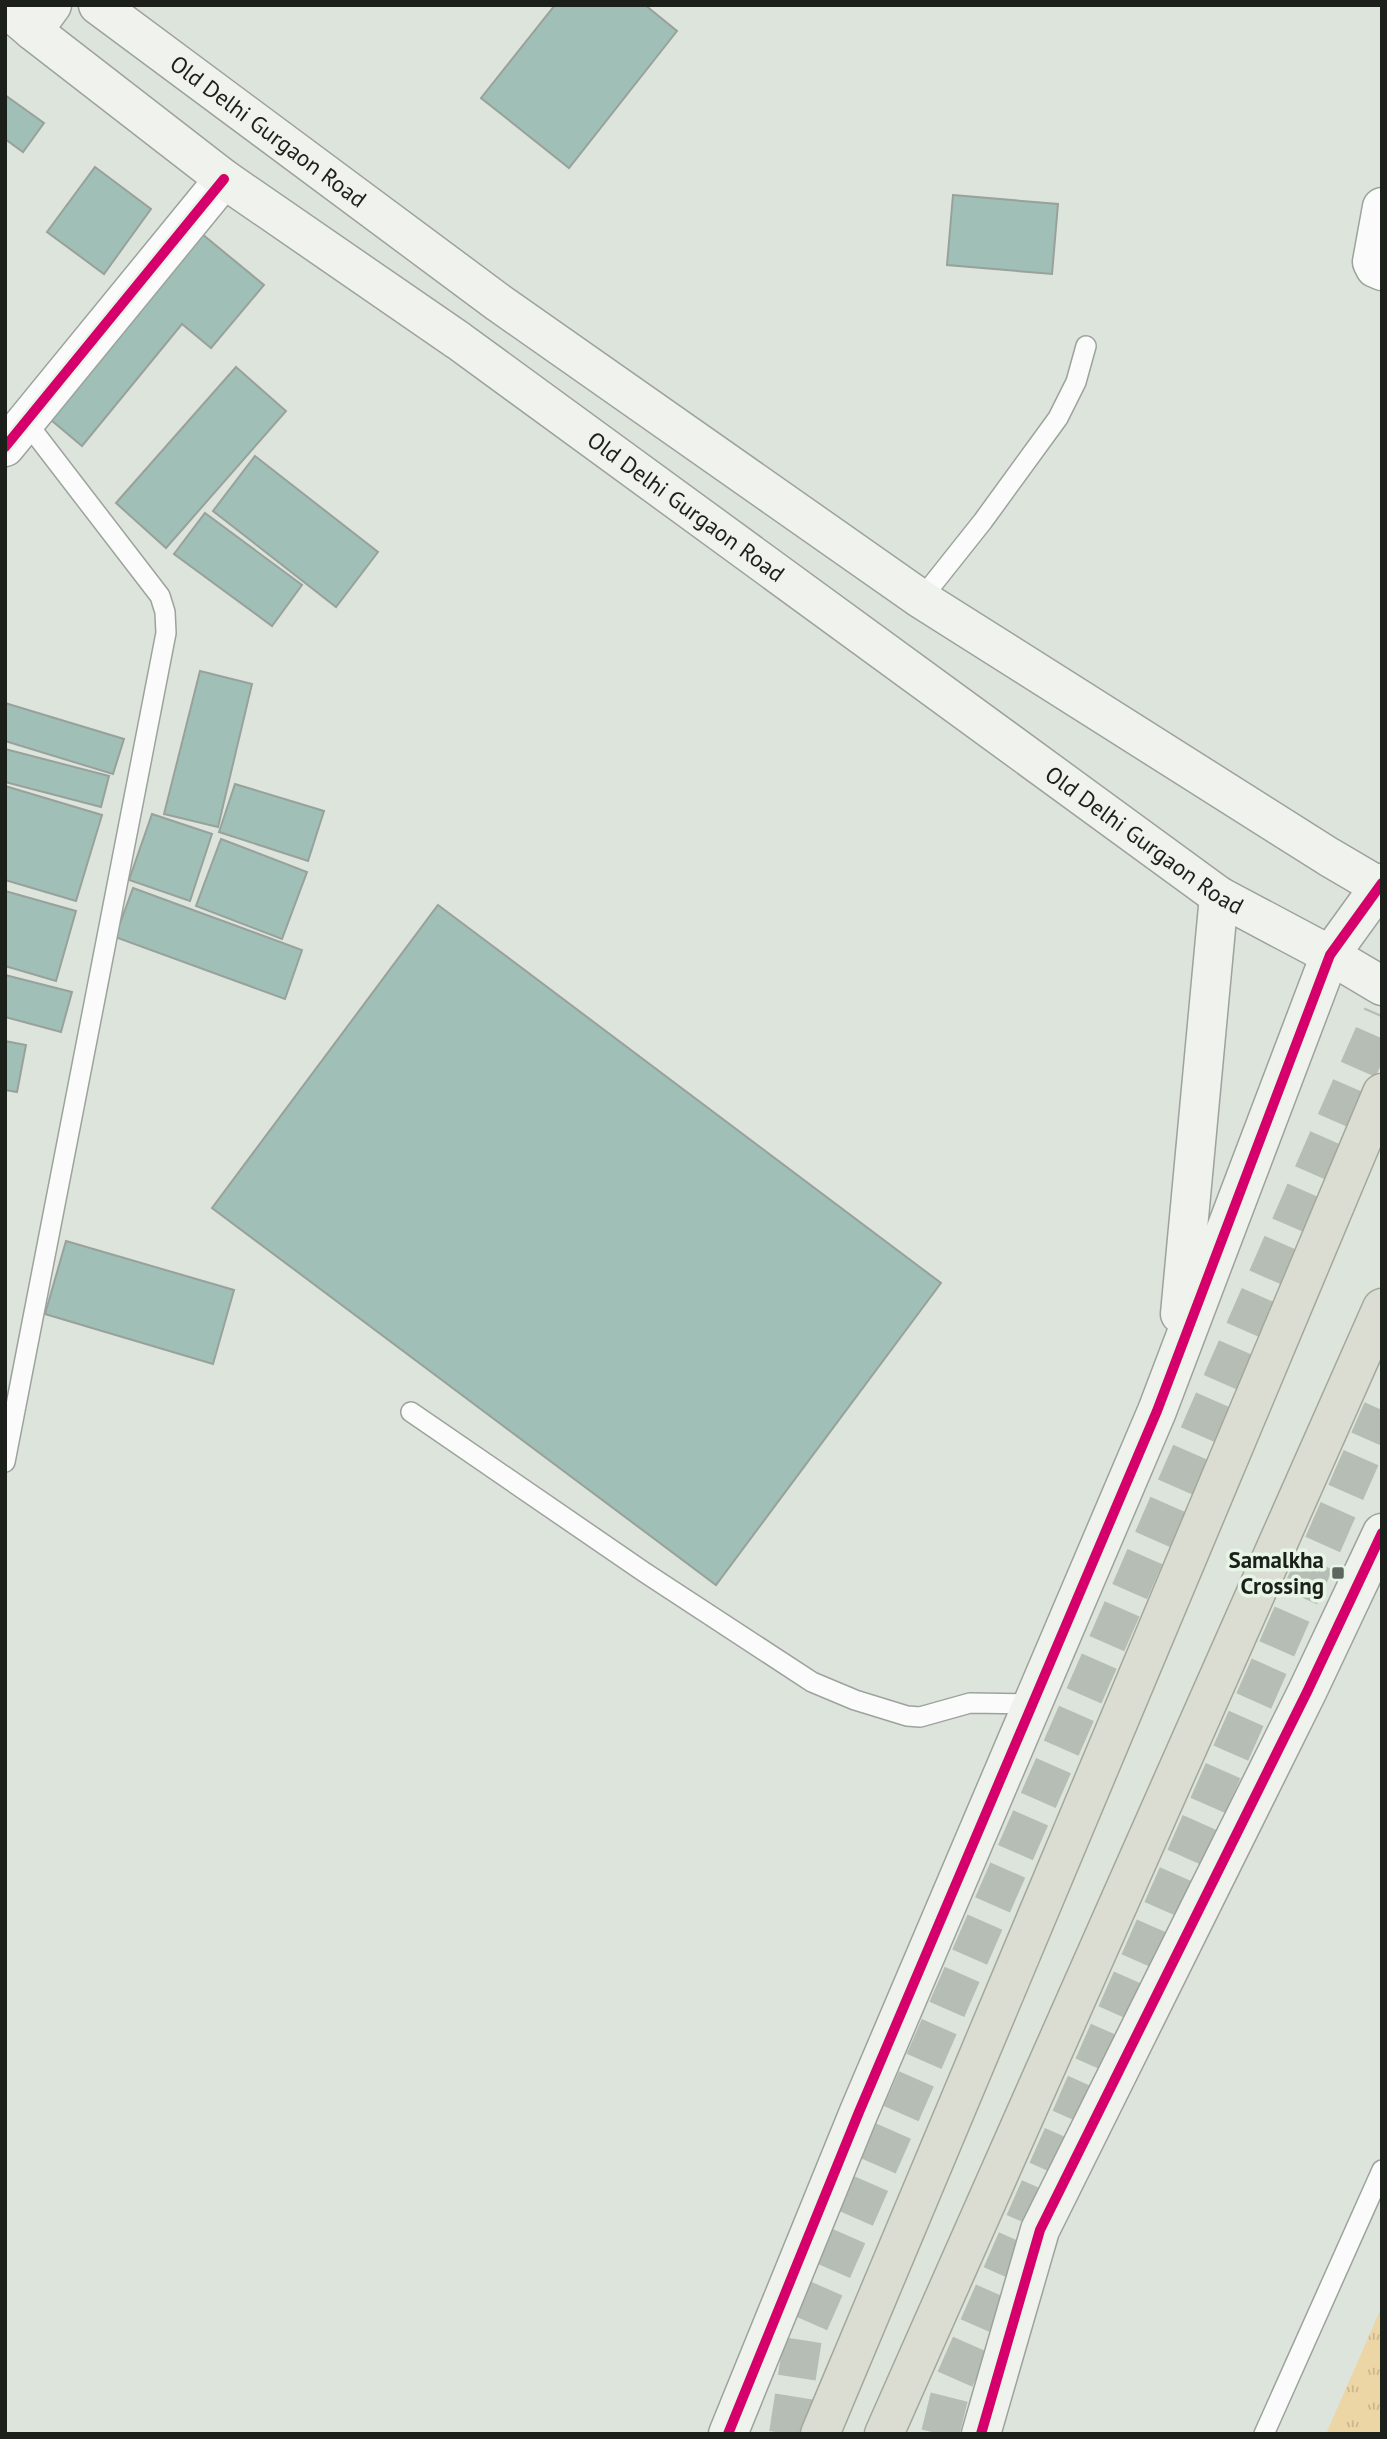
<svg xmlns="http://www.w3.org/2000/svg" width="1387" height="2439" viewBox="0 0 1387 2439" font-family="'PT Sans',sans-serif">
  <defs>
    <pattern id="grass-tufts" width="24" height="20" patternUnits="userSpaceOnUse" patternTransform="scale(1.75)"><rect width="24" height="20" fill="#edd6a6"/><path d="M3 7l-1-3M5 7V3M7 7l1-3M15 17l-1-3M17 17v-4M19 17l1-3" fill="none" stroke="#cbb78e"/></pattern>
  </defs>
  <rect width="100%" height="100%" fill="#dce4dc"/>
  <path fill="url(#grass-tufts)" d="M 1382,2306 L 1382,2434 L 1326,2434 Z"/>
  <path fill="#a0bfb6" stroke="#99a19c" stroke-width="2" d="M 555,5 L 645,5 L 677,31 L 569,168 L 481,98 Z
    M 5,95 L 44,123 L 23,152 L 5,139 Z
    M 95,167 L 151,209 L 104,274 L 47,232 Z
    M 953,195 L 1058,204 L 1052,274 L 947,265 Z
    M 196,229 L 264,285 L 211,348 L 182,324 L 82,446 L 44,414 Z
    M 236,367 L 286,411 L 166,548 L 116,503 Z
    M 255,456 L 378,552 L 336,607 L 213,511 Z
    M 205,513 L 302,585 L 272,626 L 174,554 Z
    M 200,671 L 252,684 L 218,827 L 164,814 Z
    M 5,703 L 124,739 L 113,774 L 5,741 Z
    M 5,749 L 109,776 L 101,807 L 5,782 Z
    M 235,784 L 324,811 L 308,861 L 219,832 Z
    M 5,786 L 102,815 L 76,901 L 5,880 Z
    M 152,814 L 212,834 L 190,901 L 129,880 Z
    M 221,839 L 307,872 L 282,939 L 196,906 Z
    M 133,888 L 302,950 L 285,999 L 115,937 Z
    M 5,891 L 76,911 L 56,981 L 5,966 Z
    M 438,905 L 941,1283 L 716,1585 L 212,1208 Z
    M 5,975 L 72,992 L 61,1032 L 5,1017 Z
    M 5,1041 L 26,1045 L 17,1092 L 5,1090 Z
    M 66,1241 L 234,1290 L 213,1364 L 45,1314 Z"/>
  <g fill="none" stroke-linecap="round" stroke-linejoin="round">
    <path stroke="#b5bdb5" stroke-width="38" stroke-dasharray="38 19" stroke-linecap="butt" d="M 788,2434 L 803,2338 L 1382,1015
      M 940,2434 L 952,2386 L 1382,1410"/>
    <defs>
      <path id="lane" d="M 921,599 L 983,521 L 1058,418 L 1076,382 L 1086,346
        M 411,1412 L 644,1572 L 812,1682 L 855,1700 L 907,1716 L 920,1717 L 970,1703 L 1033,1704
        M 5,1462 L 166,633 L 165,612 L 160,596 L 27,423
        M 1264,2434 L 1382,2170"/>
      <path id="street" d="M 1382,207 L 1372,262 L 1375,268 L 1382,271
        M 5,447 L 224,179"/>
      <g id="secondary">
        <path id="s1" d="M 98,5 L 499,303 L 921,599 L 1329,857 L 1382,888"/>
        <path id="s2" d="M 5,7 L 33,31 L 224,179 L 459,341 L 1219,896 L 1330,955 L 1382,986"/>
        <path d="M 33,31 L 52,5"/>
        <path d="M 1180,1314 L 1219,896"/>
        <path d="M 728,2434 L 859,2112 L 1157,1411 L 1330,955 L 1382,883"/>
        <path d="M 981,2434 L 1040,2230 L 1307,1692 L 1382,1533"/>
      </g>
      <path id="highway" d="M 820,2434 L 1382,1093
        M 884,2434 L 1382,1308"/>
    </defs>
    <use href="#lane" stroke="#9ca39c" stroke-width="22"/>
    <use href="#street" stroke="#9ca39c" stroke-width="41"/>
    <use href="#secondary" stroke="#9ca39c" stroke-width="41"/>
    <use href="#highway" stroke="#a3a899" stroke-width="41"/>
    <use href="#lane" stroke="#fafbfa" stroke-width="19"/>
    <use href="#street" stroke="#fafbfa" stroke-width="38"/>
    <use href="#secondary" stroke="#f0f2ee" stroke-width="38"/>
    <use href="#highway" stroke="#dbddd2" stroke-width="38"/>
    <defs>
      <path id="cycleway" d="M 5,447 L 224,179
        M 728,2434 L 859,2112 L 1157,1411 L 1330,955 L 1382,883
        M 981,2434 L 1040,2230 L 1307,1692 L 1382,1533"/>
    </defs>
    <use href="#cycleway" stroke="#e7f5e7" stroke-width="15"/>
    <use href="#cycleway" stroke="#d6006c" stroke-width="10"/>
  </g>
  <rect fill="#5f655f" stroke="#e7f5e7" stroke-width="2.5" x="1331" y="1566" width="14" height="14" rx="3.5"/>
  <g text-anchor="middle" stroke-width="7" stroke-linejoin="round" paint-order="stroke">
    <g font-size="23" fill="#1b201b" stroke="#e7f5e7">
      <text dy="8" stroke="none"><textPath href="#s1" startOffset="212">Old Delhi Gurgaon Road</textPath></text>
      <text dy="8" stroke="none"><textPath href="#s2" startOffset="845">Old Delhi Gurgaon Road</textPath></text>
      <text dy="8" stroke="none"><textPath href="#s2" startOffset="1412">Old Delhi Gurgaon Road</textPath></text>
    </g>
    <g font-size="23" font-weight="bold" fill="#1b201b" stroke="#e7f5e7" text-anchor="end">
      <text x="1324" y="1568">Samalkha<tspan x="1324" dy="26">Crossing</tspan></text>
    </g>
  </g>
  <rect width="1387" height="2439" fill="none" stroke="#1b201b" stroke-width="14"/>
</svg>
